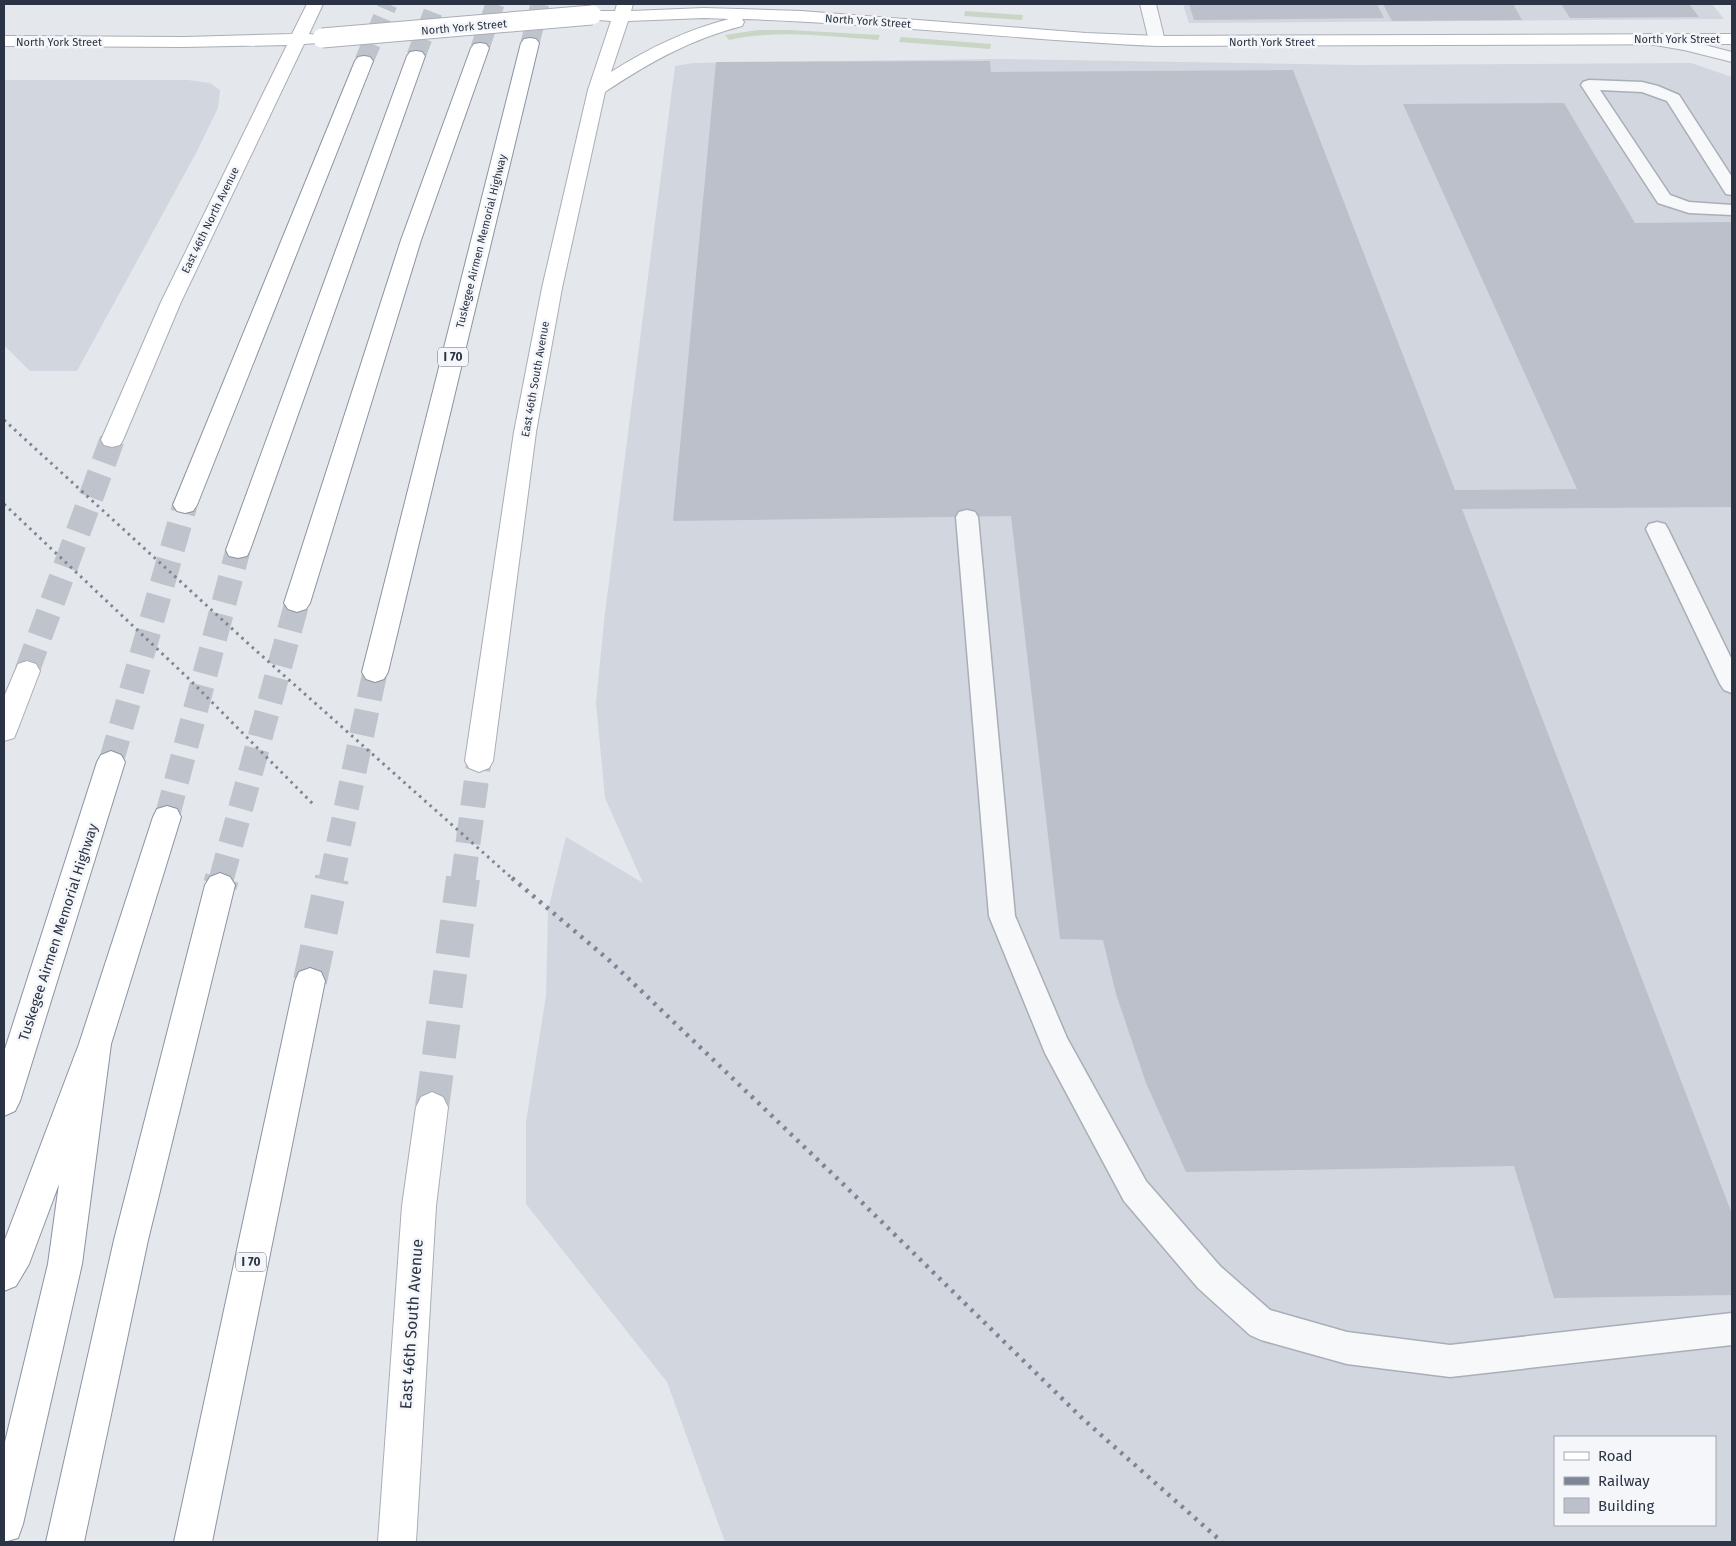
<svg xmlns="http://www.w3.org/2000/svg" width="1736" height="1546" viewBox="0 0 1736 1546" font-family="'Fira Sans',sans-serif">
  <rect width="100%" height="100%" fill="#e4e7ec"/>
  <path fill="#d2d6de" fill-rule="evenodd" d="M 1183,4 L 1712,4 L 1724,19 L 1189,23 Z
    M 1000,59 L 1356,65 L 1691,63 L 1732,77 L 1732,1542 L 725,1542 L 667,1382 L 526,1204 L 526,1122 L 546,996 L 548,910 L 566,837 L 643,883 L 605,798 L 596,703 L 604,621 L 675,66 L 693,63 ZM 1555,1437 L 1715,1437 L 1715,1525 L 1555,1525 Z
    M 4,80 L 188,80 L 210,83 L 220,90 L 218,108 L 196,153 L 77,371 L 30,371 L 4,345 Z"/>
  <path fill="#c9d6c5" d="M 965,11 L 1023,15 L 1022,20 L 964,16 Z
    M 758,30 L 789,30 L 880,35 L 878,40 C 829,37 777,29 729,40 L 725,35 Z
    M 901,37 L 991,44 L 990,49 L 899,42 Z"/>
  <path fill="#bbc0ca" d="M 1189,4 L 1377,4 L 1384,18 L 1194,20 Z
    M 1383,4 L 1513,4 L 1522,20 L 1392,21 Z
    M 1561,4 L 1689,4 L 1699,17 L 1570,18 Z
    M 990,61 L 991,72 L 1293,70 L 1455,490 L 1577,489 L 1403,104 L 1564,103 L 1635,223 L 1732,222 L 1732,507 L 1462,509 L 1732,1214 L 1732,1295 L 1554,1298 L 1514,1166 L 1186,1172 L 1146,1083 L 1116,994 L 1103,940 L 1060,939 L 1011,516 L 673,521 L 716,62 Z"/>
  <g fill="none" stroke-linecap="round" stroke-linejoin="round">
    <path stroke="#bfc3cb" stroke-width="25" stroke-dasharray="25 12" stroke-linecap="butt" d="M 27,671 L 112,440
      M 463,880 L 479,761"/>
    <path stroke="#bfc3cb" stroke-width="34" stroke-dasharray="34 17" stroke-linecap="butt" d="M 432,1107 L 463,878"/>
    <path stroke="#bfc3cb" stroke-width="19" stroke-dasharray="19 9" stroke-linecap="butt" d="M 530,43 L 540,4
      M 480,48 L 495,4
      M 416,56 L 436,4
      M 364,61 L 388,4"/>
    <path stroke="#bfc3cb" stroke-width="25" stroke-dasharray="25 12" stroke-linecap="butt" d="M 111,762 L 185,505
      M 167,817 L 238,550
      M 221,880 L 297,603
      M 331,880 L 375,672"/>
    <path stroke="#bfc3cb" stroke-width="34" stroke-dasharray="34 17" stroke-linecap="butt" d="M 220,885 L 222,878
      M 310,981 L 332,878"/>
    <defs>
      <path id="lane" d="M 1589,80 L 1642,82 L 1658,86 L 1679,95 L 1732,177 L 1732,195 L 1726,194 L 1667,101 L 1642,92 L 1600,90 L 1670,195 L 1689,202 L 1732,205 L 1732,215 L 1689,213 L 1658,203 L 1581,85 L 1583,82 Z
        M 967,510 L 975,512 L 978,517 L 1015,916 L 1067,1038 L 1146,1181 L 1220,1266 L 1270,1310 L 1347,1332 L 1450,1345 L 1732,1313 L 1732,1345 L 1450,1377 L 1347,1364 L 1261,1340 L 1250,1335 L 1198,1288 L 1124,1201 L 1045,1053 L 989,916 L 956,517 L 959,512 Z
        M 1657,522 L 1665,524 L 1668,529 L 1732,660 L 1732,693 L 1724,690 L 1720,684 L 1646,529 L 1649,524 Z"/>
      <path id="street" d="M 1140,4 L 1156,4 L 1165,41 L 1163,45 L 1151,45 L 1149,41 Z
        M 1649,34 L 1685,40 L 1732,52 L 1732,62 L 1684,50 L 1643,43 L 1641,39 L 1643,35 Z"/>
      <path id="secondary" d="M 307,4 L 323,4 L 309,34 L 318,35 L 320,39 L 318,43 L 304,44 L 181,302 L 123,440 L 120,445 L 112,447 L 104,445 L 101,440 L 161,302 L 287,45 L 184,47 L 4,46 L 4,36 L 184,37 L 292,34 Z
        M 617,4 L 633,4 L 631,11 L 704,8 L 801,11 L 1086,33 L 1157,36 L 1732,34 L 1732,44 L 1157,46 C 1019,40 881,23 742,19 L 744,22 L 742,26 C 691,39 648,63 605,92 L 562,288 L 536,432 L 493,761 L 489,768 L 479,772 L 469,768 L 465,761 L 514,432 L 542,288 L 588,90 L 611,21 L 586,19 L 584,15 L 586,11 L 615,11 ZM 704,18 L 729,19 C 686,30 649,48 611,72 L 628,21 Z
        M 27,661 L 36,664 L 40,671 L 17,731 L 14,738 L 4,741 L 4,697 L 18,664 Z
        M 432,1092 L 443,1097 L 448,1107 L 436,1206 L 416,1542 L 378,1542 L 402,1206 L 416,1107 L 421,1097 Z"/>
      <path id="highway" d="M 530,38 L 536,39 L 539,43 L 388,672 L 384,679 L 375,682 L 366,679 L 362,672 L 521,43 L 524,39 Z
        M 480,43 L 486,44 L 489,48 L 421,240 L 310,603 L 306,609 L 297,612 L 288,609 L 284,603 L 401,240 L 471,48 L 474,44 Z
        M 416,51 L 422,52 L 425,56 L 250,550 L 247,556 L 238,558 L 229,556 L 226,550 L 407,56 L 410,52 Z
        M 364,56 L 370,57 L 373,61 L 197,505 L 193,511 L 185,513 L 177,511 L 173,505 L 355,61 L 358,57 Z
        M 111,751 L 121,755 L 125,762 L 20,1101 L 15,1111 L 4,1116 L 4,1052 L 97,762 L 101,755 Z
        M 167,806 L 177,809 L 181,817 L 111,1044 L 82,1264 L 23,1524 L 18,1538 L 4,1542 L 4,1446 L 48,1264 L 59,1184 L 29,1264 L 16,1286 L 4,1291 L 4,1242 L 79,1044 L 153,817 L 157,809 Z
        M 220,873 L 230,877 L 235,885 L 148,1240 L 84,1542 L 46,1542 L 114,1240 L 205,885 L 210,877 Z
        M 310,968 L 321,972 L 325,981 L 212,1542 L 174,1542 L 295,981 L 299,972 Z"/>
    </defs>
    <use href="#lane" stroke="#a9aeb7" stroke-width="3"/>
    <use href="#street" stroke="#a9aeb7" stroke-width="2"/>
    <use href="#secondary" stroke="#a9aeb7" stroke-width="2"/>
    <use href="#highway" stroke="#8b94a3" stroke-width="2"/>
    <use href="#lane" fill="#f7f8fa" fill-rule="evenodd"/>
    <use href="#street" fill="#f7f8fa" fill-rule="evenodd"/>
    <use href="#secondary" fill="#fff" fill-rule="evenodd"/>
    <use href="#highway" fill="#fff" fill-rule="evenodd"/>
    <path stroke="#7d8696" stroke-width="3" stroke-dasharray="2.5 4.5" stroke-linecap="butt" d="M 4,420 L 252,647 L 514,880
      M 4,504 L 188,678 L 315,806"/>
    <path stroke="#7d8696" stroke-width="4.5" stroke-dasharray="3 6" stroke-linecap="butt" d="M 512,878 L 610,961 L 843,1184 L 1083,1419 L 1222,1542"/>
    <defs>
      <path id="secondary-bridge" d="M 322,38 L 592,15"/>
    </defs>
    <use href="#secondary-bridge" stroke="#a9aeb7" stroke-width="21" stroke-linecap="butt"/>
    <use href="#secondary-bridge" stroke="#fff" stroke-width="19"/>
  </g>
  <g text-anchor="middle" stroke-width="5" stroke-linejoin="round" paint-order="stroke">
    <g font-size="11" fill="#2b3445" stroke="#f4f6f9">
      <text transform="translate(868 21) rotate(4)" y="4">North York Street</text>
      <text transform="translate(464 27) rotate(-5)" y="4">North York Street</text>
      <text x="1677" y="43">North York Street</text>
      <text x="59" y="46">North York Street</text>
      <text x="1272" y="46">North York Street</text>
      <text transform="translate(210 220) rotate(-64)" y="4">East 46th North Avenue</text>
      <text transform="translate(481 241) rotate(-76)" y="4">Tuskegee Airmen Memorial Highway</text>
      <text transform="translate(535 379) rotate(-80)" y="4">East 46th South Avenue</text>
    </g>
    <g fill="#f4f6f9" stroke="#676e7b" stroke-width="1">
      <rect x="438" y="347.5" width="30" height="19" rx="4"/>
      <rect x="236" y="1252.5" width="30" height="19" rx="4"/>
    </g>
    <g font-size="12" font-weight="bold" fill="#2b3445">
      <text x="453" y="361">I 70</text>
      <text x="251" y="1266">I 70</text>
    </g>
    <g font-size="14" fill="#2b3445" stroke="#f4f6f9">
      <text transform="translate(58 932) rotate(-72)" y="5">Tuskegee Airmen Memorial Highway</text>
    </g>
    <g font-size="16" fill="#2b3445" stroke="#f4f6f9">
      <text transform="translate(411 1324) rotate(-86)" y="6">East 46th South Avenue</text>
    </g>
  </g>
  <rect width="1736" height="1546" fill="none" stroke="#2b3445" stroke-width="10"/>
  <rect x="1554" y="1436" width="162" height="90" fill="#f4f6f9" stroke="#a4a8b1"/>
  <rect x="1564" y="1452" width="25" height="8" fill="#ffffff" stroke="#a4a8b1"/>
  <text x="1598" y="1461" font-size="15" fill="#2b3445">Road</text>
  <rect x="1564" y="1477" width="25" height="8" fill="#7d8696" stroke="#a4a8b1"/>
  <text x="1598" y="1486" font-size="15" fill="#2b3445">Railway</text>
  <rect x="1564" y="1498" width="25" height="15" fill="#bbc0ca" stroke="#a4a8b1"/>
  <text x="1598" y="1511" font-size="15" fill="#2b3445">Building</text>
</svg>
